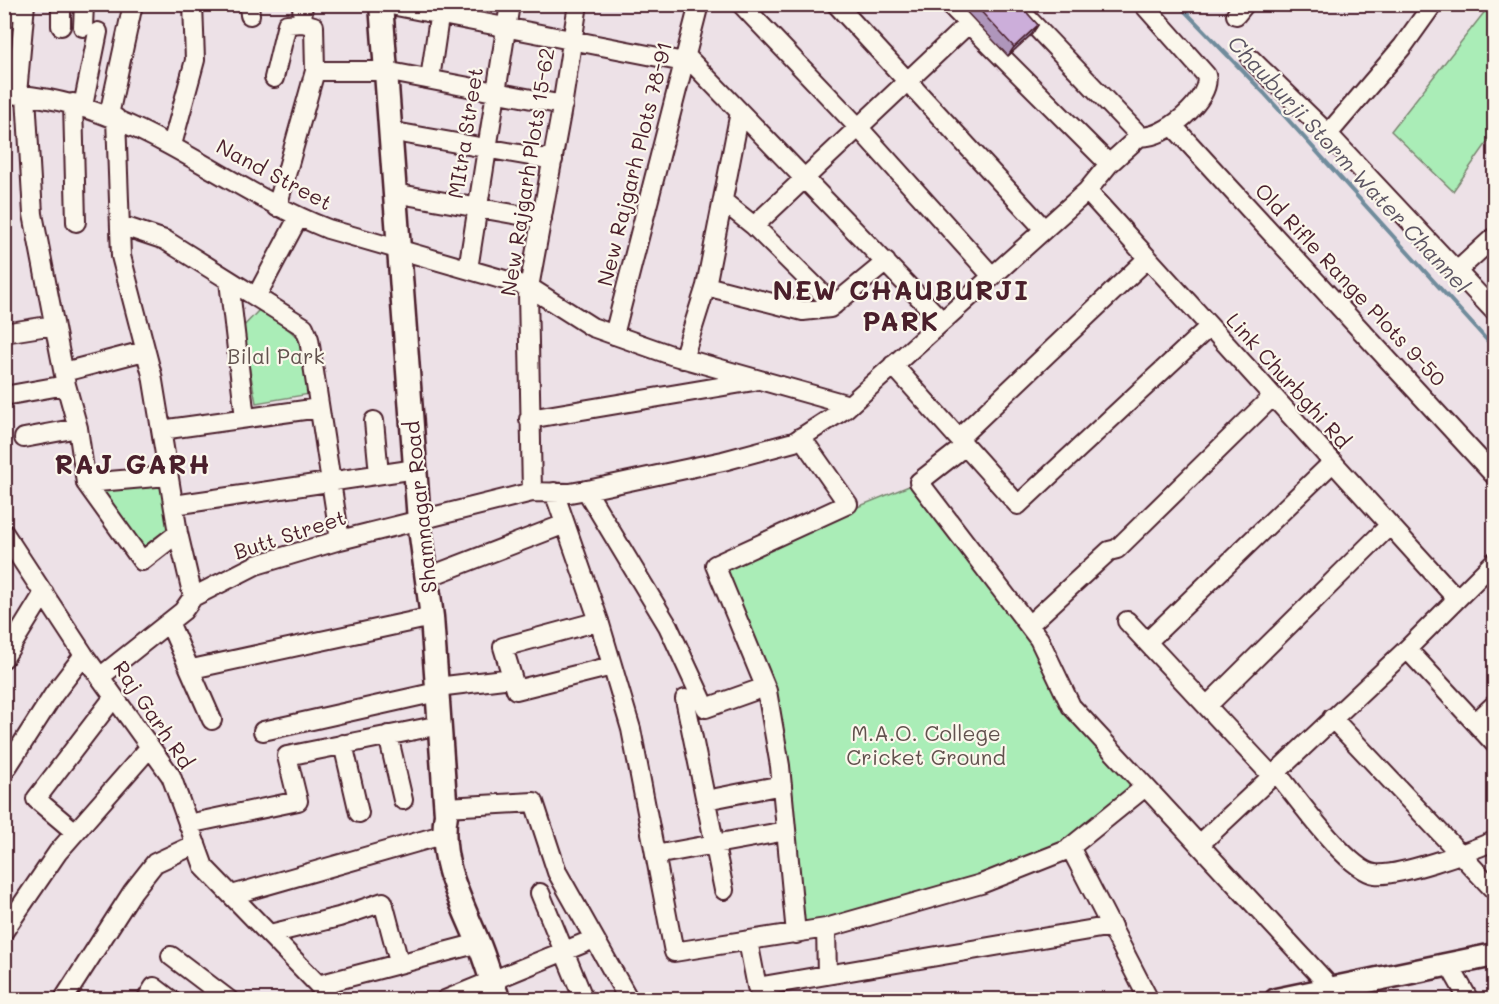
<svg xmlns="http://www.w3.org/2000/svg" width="1499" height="1004" viewBox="0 0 1499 1004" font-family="Mali,sans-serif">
  <rect width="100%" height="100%" fill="#ede1e7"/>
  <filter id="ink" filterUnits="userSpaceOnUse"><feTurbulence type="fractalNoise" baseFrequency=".0167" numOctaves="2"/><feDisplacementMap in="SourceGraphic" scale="12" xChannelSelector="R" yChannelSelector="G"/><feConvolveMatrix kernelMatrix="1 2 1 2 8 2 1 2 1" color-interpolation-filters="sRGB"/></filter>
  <g filter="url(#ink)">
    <path fill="#aaedb7" stroke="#7a8671" stroke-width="1.5" d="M 1490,5 L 1494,5 L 1494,133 L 1453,191 L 1391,131 Z
      M 259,310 C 309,341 302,338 310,394 L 256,403 L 242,328 Z
      M 919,482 L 1039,639 L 1071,706 L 1145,787 L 1070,847 L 796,934 L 765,687 L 715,565 Z
      M 163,483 L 171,528 L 142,552 L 102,493 L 106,487 Z"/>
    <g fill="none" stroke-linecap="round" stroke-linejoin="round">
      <path stroke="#708c9c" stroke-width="4" d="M 1178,4 L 1264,93 L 1494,348"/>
      <defs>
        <path id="minor" d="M 249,4 L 250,15
          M 386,4 L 684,62
          M 741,4 L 858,127 L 992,276
          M 836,4 L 1044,229
          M 949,4 L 1109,164
          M 1014,4 L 1140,136
          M 4,11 L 24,11
          M 1236,15 L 1245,4
          M 61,26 L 61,4
          M 83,27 L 84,4
          M 686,56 L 942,321
          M 1251,59 L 1328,134 L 1494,311
          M 315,71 L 385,71 L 563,105
          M 274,78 L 287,24 L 303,23 L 302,4
          M 430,79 L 441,4
          M 4,94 C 131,98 216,185 328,229 L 529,287 L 592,327 L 671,355 L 849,405
          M 17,94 L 25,4
          M 73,103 L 76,222
          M 83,106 L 98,32
          M 109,115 L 133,4
          M 116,118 L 121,256 L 152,375 L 178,533 L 193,597
          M 1173,126 L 1494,475
          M 389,131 L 553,160
          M 1328,134 L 1403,46 L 1433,4
          M 1140,136 C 1163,141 1213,98 1206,75 L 1143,4
          M 172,145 L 195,60 L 193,4
          M 1087,191 L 1457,599
          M 394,193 L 542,219
          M 724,202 L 754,226 L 834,305
          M 277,207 L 315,71 L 314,26 L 303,23
          M 120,225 L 165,240 L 304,327 L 309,339 L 340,540
          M 754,226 L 968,24
          M 468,269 L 510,4
          M 1456,272 L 1494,237
          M 229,281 L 245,418
          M 706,286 L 803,311 L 830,308 L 886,262
          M 256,297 L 298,218
          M 4,333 L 54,325
          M 614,335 L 699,4
          M 683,359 L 706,286 L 740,112
          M 893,365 L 1018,505 L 1209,327
          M 64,372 L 144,351
          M 66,385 L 78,428 L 86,483 L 142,561 L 178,533
          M 4,396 L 66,385 L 33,214 L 26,96
          M 529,419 L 754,381
          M 374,421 L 379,474
          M 161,430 L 319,408
          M 24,438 L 78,428
          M 959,438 L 1147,259
          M 965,446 L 919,482 L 1039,639 L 1071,706 L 1324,980 L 1328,990
          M 86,483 L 168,476
          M 586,490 L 668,626 L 706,708 L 765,687
          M 532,492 L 528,293 L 561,113 L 578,4
          M 554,492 L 599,621 L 631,729 L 674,952 L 826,928 L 981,884 L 1067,850 L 1145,787
          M 174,505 L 416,469
          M 4,533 L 84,655 L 171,776 L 204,867 L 333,1000
          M 428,577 L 565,524
          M 599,621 L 503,647 L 516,690 L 612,666
          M 1127,621 L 1272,776
          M 169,622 L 212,720
          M 1029,625 L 1109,551 L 1117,549 L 1272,397
          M 1147,642 L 1332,463
          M 1407,649 L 1494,743
          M 4,658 L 44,593
          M 192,669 L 432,617
          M 100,677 L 183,611 L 193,597 L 256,565 L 340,540 L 532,492 L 570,493 L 592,489 L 723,461 L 794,442 L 845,409 L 1087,191 L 1109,164 L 1140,136
          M 437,687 L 512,678
          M 685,699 L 724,890
          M 1208,705 L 1390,525
          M 1332,718 L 1494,890
          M 1476,722 L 1494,705
          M 263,731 L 437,692
          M 388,735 L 403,800
          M 343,744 L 359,813
          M 4,772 L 54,694 L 84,655
          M 1276,772 C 1295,795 1348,871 1375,874 C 1398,877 1471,851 1494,841
          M 706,800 L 782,785
          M 446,807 L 534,802 L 557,872 L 629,1000
          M 188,824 L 298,801 L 287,756 L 440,725
          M 75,832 L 36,799 L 114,697
          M 1201,843 L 1407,649 L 1494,562
          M 1070,847 L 1149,1000
          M 655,855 L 786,831
          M 540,893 L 584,1000
          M 232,895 L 442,835
          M 826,928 L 827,975
          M 4,931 L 58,852 L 150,747
          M 270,934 L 339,917 L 383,902 L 399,962
          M 796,934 L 780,766 L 767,691 L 715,565 L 848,504 L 801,437
          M 748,941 L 757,987 L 1112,926
          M 171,956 L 229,1000
          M 1449,965 L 1469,1000
          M 318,985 L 479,943
          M 63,1000 L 133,891 L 155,863 L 196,844
          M 146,1000 L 154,987 L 171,1000
          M 445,1000 L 594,939"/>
        <path id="major" d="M 381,4 L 419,521 L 432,617 L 446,814 C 438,860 461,901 478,942 C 486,961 491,981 499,1000
          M 1276,1000 L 1494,955"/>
      </defs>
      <use href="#minor" stroke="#4a1f2b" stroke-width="22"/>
      <use href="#major" stroke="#4a1f2b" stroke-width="27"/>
      <use href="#minor" stroke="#fbf7ec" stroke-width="18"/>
      <use href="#major" stroke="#fbf7ec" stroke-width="22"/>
    </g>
    <path fill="#af96bb" stroke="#4a1f2b" stroke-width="1.5" d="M 959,4 L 1019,4 L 1038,25 L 1032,34 L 1008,56 Z"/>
    <path fill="#8f7a99" stroke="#4a1f2b" stroke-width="1.5" d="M 1038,25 L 1032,34 L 1008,56 L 1014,47 Z"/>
    <path fill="#ccaeda" stroke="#4a1f2b" stroke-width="1.5" d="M 974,4 L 1019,4 L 1038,25 L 1014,47 Z"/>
  </g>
  <g text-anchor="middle" stroke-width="4.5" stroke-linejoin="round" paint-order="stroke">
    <g font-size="21" fill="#4a1f2b" stroke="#fbf7ec">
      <text transform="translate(466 133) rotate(-81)" y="7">MItra Street</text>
      <text transform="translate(635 164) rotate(-76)" y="7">New Rajgarh Plots 78-91</text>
      <text transform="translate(528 172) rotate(-81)" y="7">New Rajgarh Plots 15-62</text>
      <text transform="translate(274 175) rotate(28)" y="7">Nand Street</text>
      <text transform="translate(1350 285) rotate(47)" y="7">Old Rifle Range Plots 9-50</text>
      <text transform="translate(1288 381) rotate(48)" y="7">Link Churbghi Rd</text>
      <text transform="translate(421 507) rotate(-96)" y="7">Shamnagar Road</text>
      <text transform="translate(290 535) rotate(-18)" y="7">Butt Street</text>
      <text transform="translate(153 715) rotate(56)" y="7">Raj Garh Rd</text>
    </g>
    <g font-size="21" fill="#62524e" stroke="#fbf7ec">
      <text x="276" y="364">Bilal Park</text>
      <text x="926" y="741">M.A.O. College<tspan x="926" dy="24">Cricket Ground</tspan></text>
    </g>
    <g font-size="22" font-style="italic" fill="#5d5664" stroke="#fbf7ec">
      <text transform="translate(1349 164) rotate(47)" y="8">Chauburji Storm Water Channel</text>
    </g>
    <g font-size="27" font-weight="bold" letter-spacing="1.5" fill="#4a1f2b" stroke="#fbf7ec">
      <text x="901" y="300">NEW CHAUBURJI<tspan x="901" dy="31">PARK</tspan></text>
      <text x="133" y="474">RAJ GARH</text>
    </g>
  </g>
  <rect width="1499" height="1004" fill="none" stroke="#fbf7ec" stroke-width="24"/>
  <rect x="12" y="12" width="1475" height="980" fill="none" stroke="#4a1f2b" stroke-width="2" filter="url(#ink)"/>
</svg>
